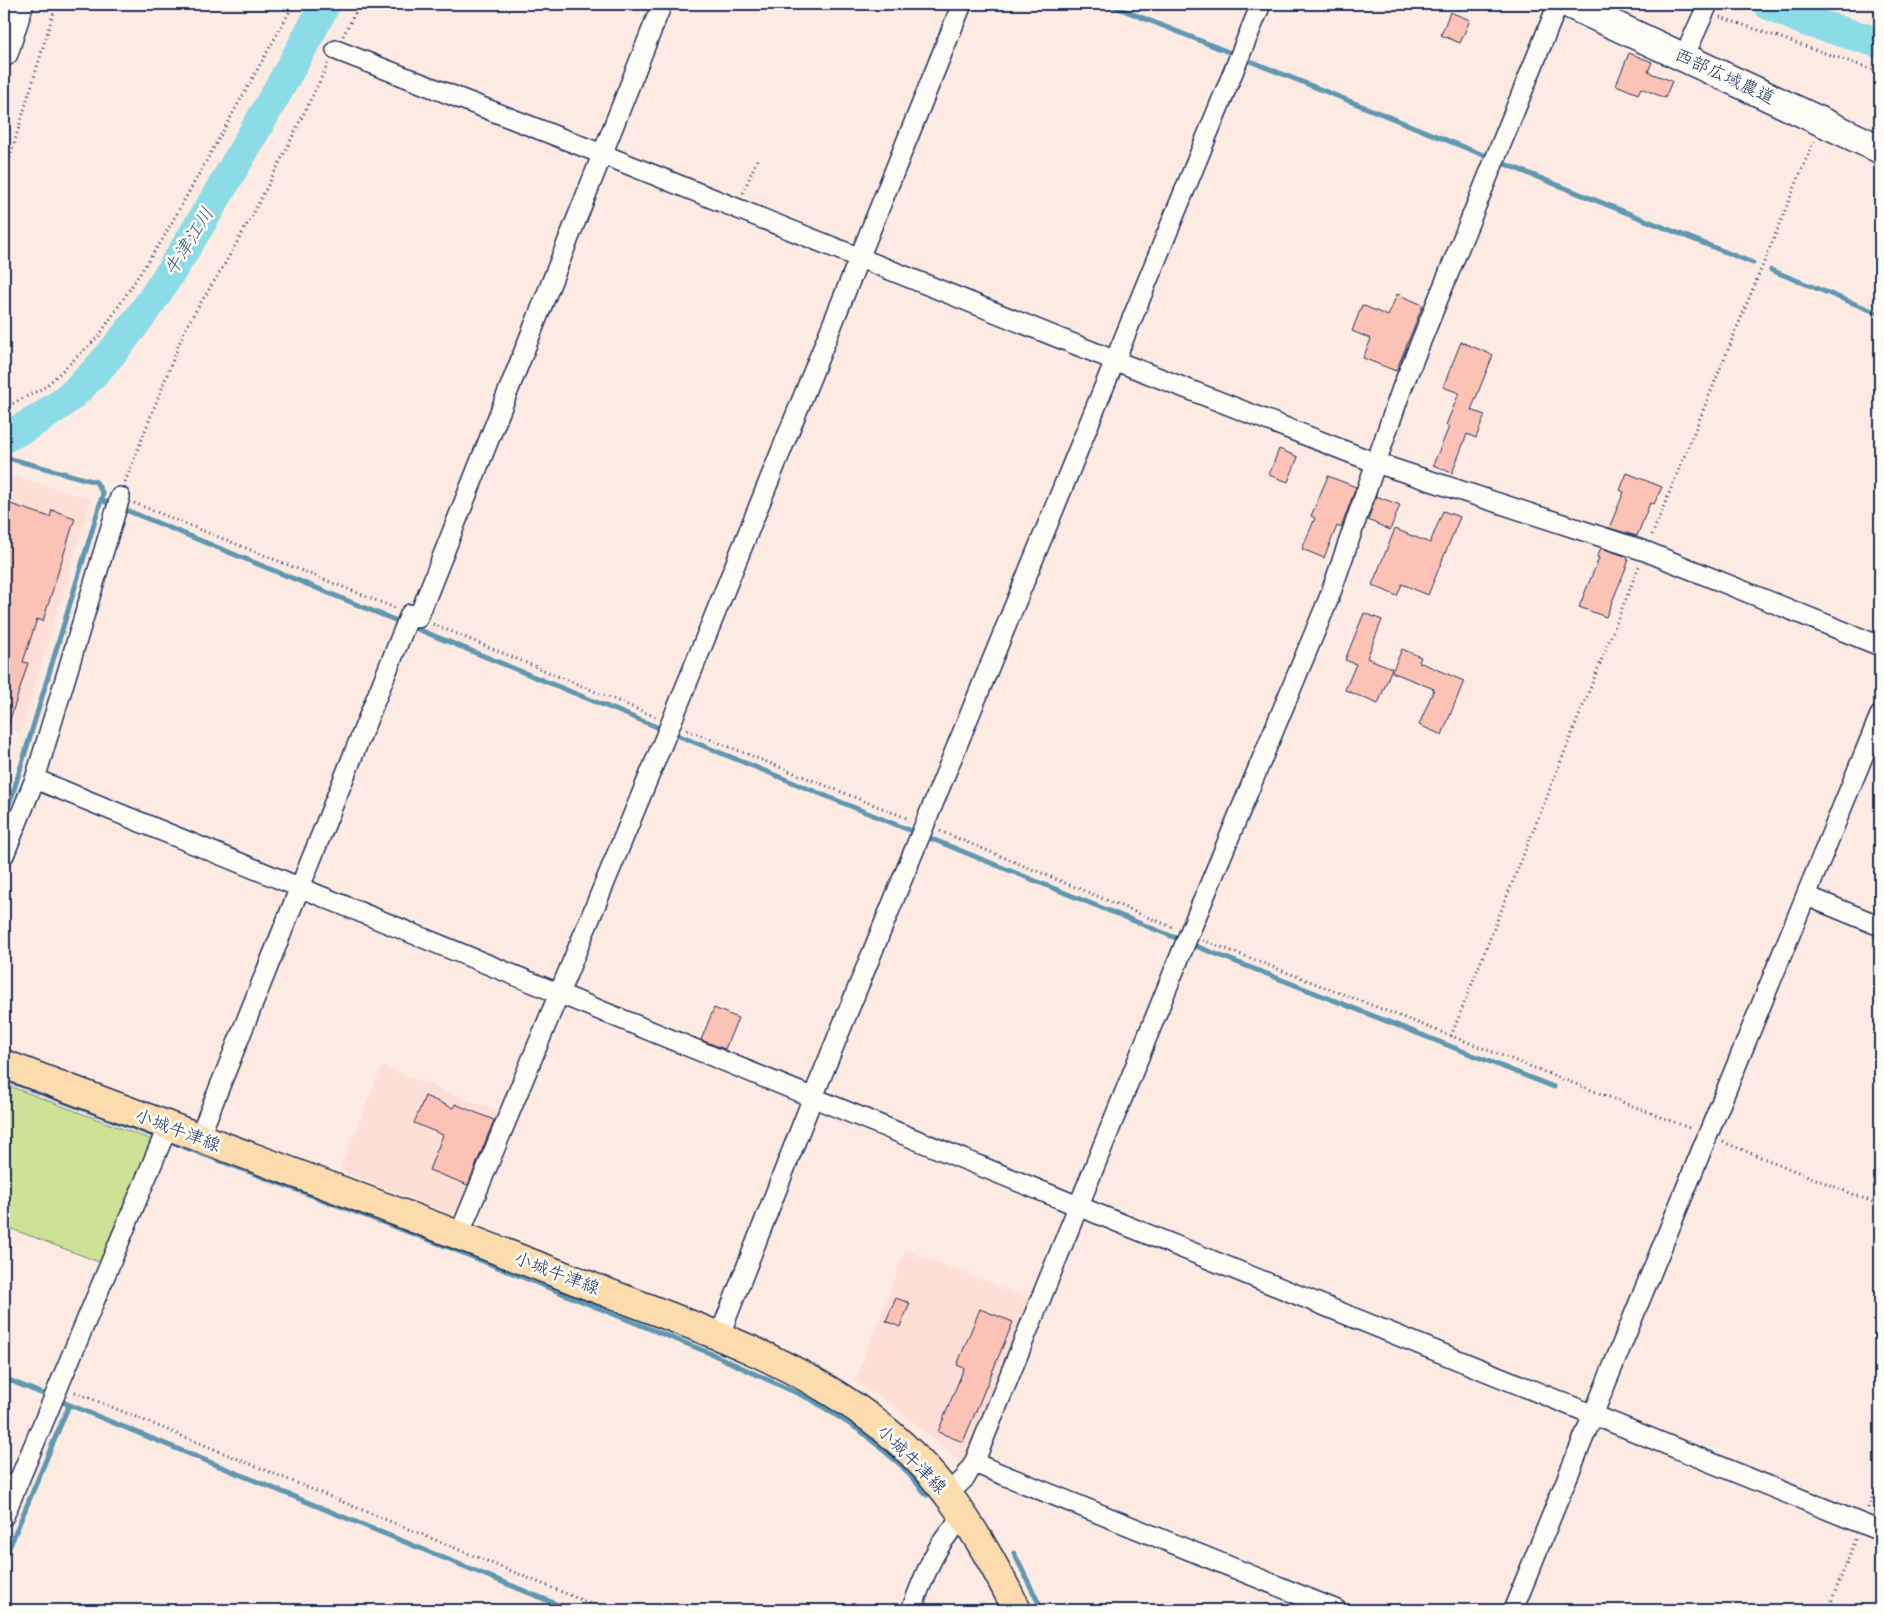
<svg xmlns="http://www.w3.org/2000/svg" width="1884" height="1614" viewBox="0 0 1884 1614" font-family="Sriracha,'Klee One',sans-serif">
  <rect width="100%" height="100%" fill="#fdebe3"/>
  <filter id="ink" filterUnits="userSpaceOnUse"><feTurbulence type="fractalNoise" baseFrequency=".02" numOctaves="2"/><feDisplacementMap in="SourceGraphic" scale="10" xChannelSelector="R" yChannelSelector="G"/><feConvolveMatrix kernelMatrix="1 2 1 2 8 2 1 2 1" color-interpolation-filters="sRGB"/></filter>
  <g filter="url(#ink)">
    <path fill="#fddfd5" d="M 4,473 L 91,499 L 21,733 L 4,727 Z
      M 382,1066 L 504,1114 L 462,1219 L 340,1170 Z
      M 906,1250 L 1030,1299 L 963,1463 L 892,1405 L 855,1381 Z"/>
    <path fill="#cee195" stroke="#74887a" d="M 4,1084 L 152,1140 L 102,1263 L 4,1226 Z"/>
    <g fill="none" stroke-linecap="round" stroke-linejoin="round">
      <path stroke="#5f97b1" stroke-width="5" d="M 1108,4 L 1231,53
        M 1250,61 L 1486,156
        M 1500,162 L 1753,263
        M 1771,270 L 1880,314
        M 4,457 L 96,482 L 103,494 L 13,793 L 4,816
        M 101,500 L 113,505
        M 121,508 L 402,623
        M 410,626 L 662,729
        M 672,733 L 914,832
        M 927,837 L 1176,938
        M 1193,945 L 1554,1087
        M 4,1079 L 453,1249 L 712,1354 L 812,1400 L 862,1432 L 902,1466 L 927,1495
        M 4,1378 L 571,1610
        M 1014,1553 L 1042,1610
        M 4,1560 L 69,1405"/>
      <path stroke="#8cdce8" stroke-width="31" d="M 1768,4 L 1806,21 L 1880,43
        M 4,438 C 28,426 54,411 74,393 C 140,331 185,249 231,172 C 263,116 296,61 325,4"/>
    </g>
    <path fill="#fcc2b5" stroke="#1b2f5e" d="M 1450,12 L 1470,20 L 1460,43 L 1441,35 Z
      M 1629,53 L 1652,62 L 1648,72 L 1672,81 L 1665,98 L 1641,88 L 1638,94 L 1616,85 Z
      M 1397,294 L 1423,305 L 1396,371 L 1363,358 L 1371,339 L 1352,331 L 1362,305 L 1388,316 Z
      M 1461,342 L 1493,355 L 1471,410 L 1485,415 L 1476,438 L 1467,434 L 1452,473 L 1433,465 L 1449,427 L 1446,425 L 1459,393 L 1443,387 Z
      M 1279,449 L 1298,457 L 1288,482 L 1269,475 Z
      M 1627,473 L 1662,487 L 1654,504 L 1650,503 L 1637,536 L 1609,528 L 1624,492 L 1620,490 Z
      M 1328,476 L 1356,487 L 1341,528 L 1337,526 L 1324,558 L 1302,549 L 1315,518 L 1311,516 Z
      M 1376,496 L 1400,505 L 1390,530 L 1368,520 Z
      M 4,502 L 50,517 L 52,510 L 75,518 L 43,621 L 37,619 L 23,662 L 28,663 L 7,729 L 4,729 Z
      M 1443,511 L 1460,517 L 1428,595 L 1402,584 L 1397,596 L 1372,585 L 1395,529 L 1430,543 Z
      M 1601,548 L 1628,557 L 1627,560 L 1629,560 L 1606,617 L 1579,607 L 1599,558 L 1597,557 Z
      M 1364,613 L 1382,620 L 1367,658 L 1392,668 L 1378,704 L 1345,690 L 1356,664 L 1345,660 Z
      M 1402,649 L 1421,657 L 1419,662 L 1464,681 L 1442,735 L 1419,725 L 1434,689 L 1392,672 Z
      M 714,1008 L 738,1018 L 725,1049 L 701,1040 Z
      M 425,1096 L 453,1108 L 455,1104 L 494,1120 L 468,1185 L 429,1170 L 443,1135 L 414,1123 Z
      M 896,1298 L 910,1303 L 900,1327 L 886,1321 Z
      M 980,1309 L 1013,1322 L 963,1442 L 938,1432 L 964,1368 L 957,1365 Z"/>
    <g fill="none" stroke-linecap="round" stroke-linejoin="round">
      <defs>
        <path id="street" d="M 336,50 L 602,154 L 1116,361 L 1376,463 L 1645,551 L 1880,646
          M 1684,57 L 1708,4
          M 418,618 L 662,4
          M 35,779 L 1078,1206 L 1880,1531
          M 4,855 L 35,779 L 120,497
          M 1807,896 L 1880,926
          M 199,1138 L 410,614
          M 459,1235 L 671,723 L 962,4
          M 719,1337 L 813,1097 L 1261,4
          M 974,1463 L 1337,1610
          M 948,1494 L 965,1478 L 974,1463 L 1189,934 L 1329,598 L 1402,388 L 1558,4
          M 4,1516 L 168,1126
          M 911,1610 C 926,1573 934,1544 965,1516
          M 1513,1610 C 1633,1311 1760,1014 1880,715"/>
        <path id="secondary" d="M 1569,4 L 1880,149
          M 4,52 L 19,4"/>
        <path id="primary" d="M 4,1064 C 189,1134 375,1202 559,1274 C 662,1315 777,1350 866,1415 C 938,1467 979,1533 1017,1610"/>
      </defs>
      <use href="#street" stroke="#1b2f5e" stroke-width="22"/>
      <use href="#secondary" stroke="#1b2f5e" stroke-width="31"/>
      <use href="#primary" stroke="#1b2f5e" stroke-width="31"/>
      <path stroke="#1b2f5e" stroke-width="3" stroke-dasharray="1 4" stroke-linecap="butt" d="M 284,4 L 292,7
        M 1869,4 L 1880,8
        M 1720,17 L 1880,72
        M 343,36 L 360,4
        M 4,177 L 56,4
        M 743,193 L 758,157
        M 4,408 L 45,387 L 99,336 L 162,240 L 294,4
        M 125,482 L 183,334 C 196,307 214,284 228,258 C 265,195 296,129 328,64
        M 134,503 L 395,608
        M 1652,535 L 1814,140
        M 433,624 L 656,717
        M 687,730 L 909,819
        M 940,831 L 1174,928
        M 1203,940 L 1692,1129
        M 1451,1036 L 1639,566
        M 1723,1142 L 1880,1205
        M 75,1392 L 606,1610
        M 1868,1508 L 1880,1478
        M 1828,1610 L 1856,1539"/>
      <use href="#street" stroke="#fdfcf7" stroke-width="19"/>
      <use href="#secondary" stroke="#fdfcf7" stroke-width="28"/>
      <use href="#primary" stroke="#fcdcac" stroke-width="28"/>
    </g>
  </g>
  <g text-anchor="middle" stroke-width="5" stroke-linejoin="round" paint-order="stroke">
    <g font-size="18" fill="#1b2f5e" stroke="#fdfcf7">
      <text transform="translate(1725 76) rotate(25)" y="6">西部広域農道</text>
      <text transform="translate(178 1130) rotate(21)" y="6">小城牛津線</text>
      <text transform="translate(557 1273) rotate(21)" y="6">小城牛津線</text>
      <text transform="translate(912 1459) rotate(45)" y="6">小城牛津線</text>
    </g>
    <g font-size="19" font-style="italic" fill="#375a80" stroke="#fdfcf7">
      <text transform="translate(188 241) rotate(-58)" y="7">牛津江川</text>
    </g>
  </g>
  <rect width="1884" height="1614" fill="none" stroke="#fdfcf7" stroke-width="20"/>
  <rect x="10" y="10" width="1864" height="1594" fill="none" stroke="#1b2f5e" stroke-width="2" filter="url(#ink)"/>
</svg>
